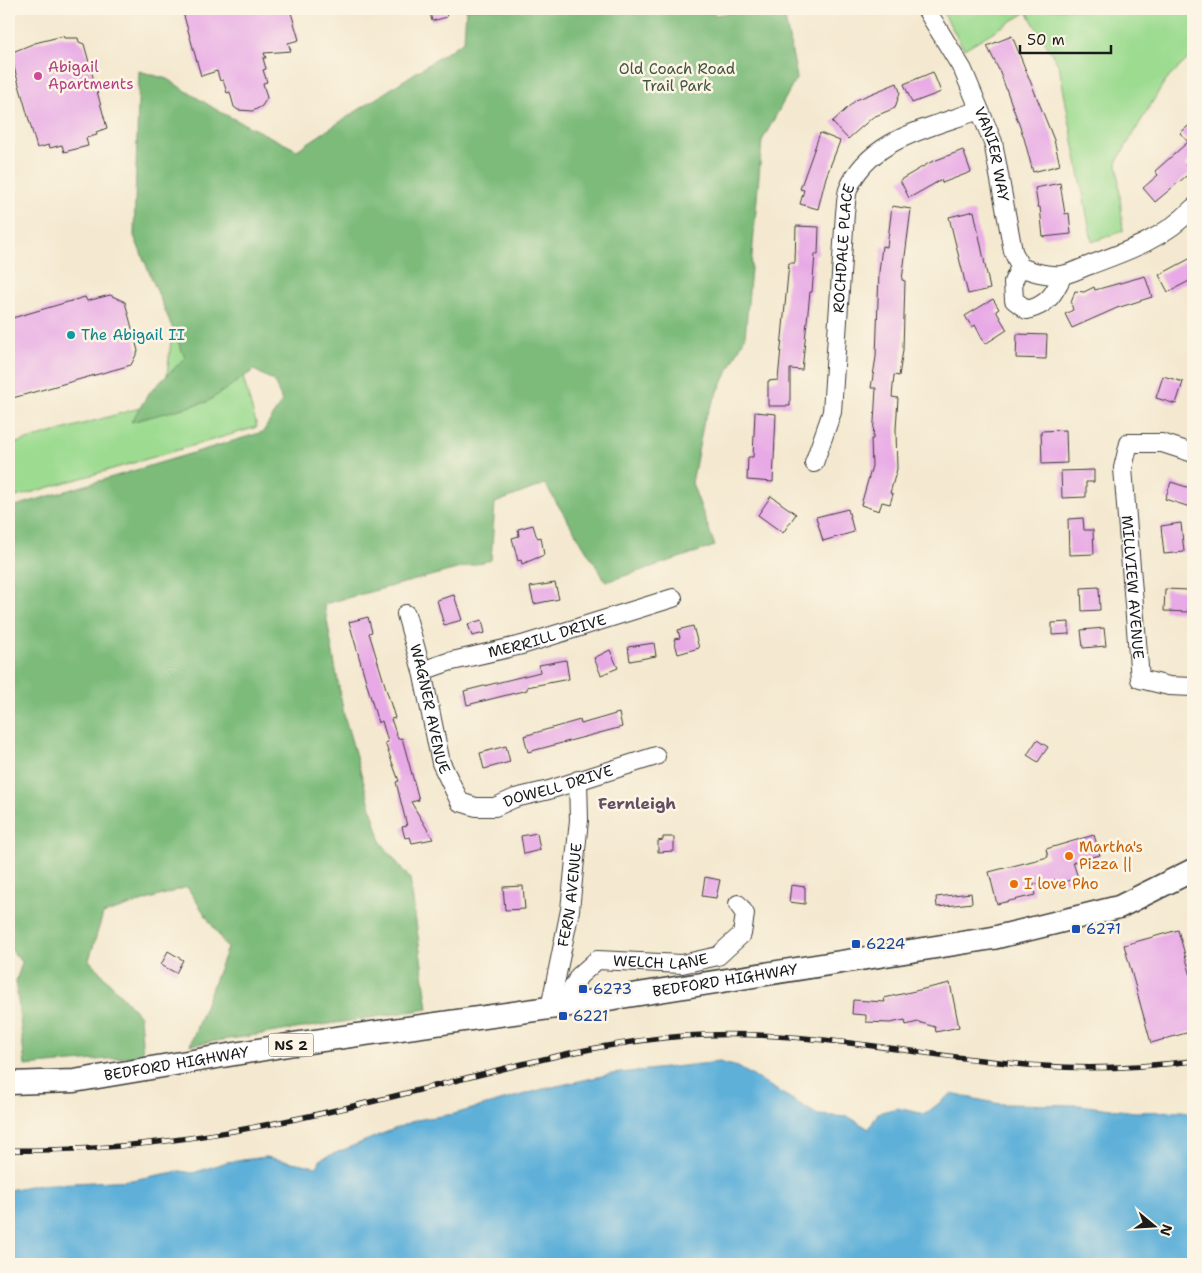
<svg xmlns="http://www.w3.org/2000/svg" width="1202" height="1273" viewBox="0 0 1202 1273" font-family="'Shantell Sans',sans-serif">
  <rect width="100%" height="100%" fill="#fcf5e5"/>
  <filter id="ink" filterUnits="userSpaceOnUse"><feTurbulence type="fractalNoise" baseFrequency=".02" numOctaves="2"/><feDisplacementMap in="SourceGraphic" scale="10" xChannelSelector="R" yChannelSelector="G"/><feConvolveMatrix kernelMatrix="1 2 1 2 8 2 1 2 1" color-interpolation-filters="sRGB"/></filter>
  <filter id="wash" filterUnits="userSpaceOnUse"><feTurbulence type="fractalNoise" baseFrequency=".0096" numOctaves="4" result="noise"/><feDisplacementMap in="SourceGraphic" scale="20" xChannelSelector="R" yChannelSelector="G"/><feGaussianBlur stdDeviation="1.12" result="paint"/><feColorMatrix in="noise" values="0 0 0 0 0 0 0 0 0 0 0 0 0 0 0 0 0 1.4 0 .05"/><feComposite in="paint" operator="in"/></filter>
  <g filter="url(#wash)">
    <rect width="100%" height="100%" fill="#f4e9d0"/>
    <path fill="#9cdb90" stroke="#5c7c56" d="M 941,9 L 1193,9 L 1193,54 L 1165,81 L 1117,161 L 1123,231 L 1092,242 L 1059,66 L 1027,12 L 964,49 Z
      M 189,186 L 257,427 L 9,499 L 9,445 L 164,401 Z"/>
    <path fill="#7dbb7a" stroke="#4c6c4b" d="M 466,9 L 714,9 L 714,15 L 761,9 L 783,9 L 797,77 L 762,141 L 745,337 L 704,420 L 692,483 L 715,546 L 606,582 L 545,484 L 495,503 L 491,560 L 324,604 L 344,715 L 381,842 L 410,879 L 428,1009 L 190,1045 L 227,948 L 187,887 L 103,914 L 89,960 L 140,1016 L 143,1056 L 25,1066 L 16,981 L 22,963 L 9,947 L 9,508 L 263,432 L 282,401 L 274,381 L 254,370 L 207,402 L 131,422 L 149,393 L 185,358 L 134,236 L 139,71 L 167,79 L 220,112 L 297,150 L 464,41 Z"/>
    <path fill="#5eb0d9" stroke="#3d667a" d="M 719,1062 L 738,1067 L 818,1115 L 849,1117 L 869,1129 L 878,1113 L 897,1108 L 925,1114 L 951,1094 L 1000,1104 L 1079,1105 L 1135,1112 L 1182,1111 L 1193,1113 L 1193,1264 L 9,1264 L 9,1190 L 34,1185 L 132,1180 L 180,1171 L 193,1173 L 227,1162 L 266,1157 L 317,1167 L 321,1159 L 416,1120 L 454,1114 L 543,1089 L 611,1074 Z"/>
    <g id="blocks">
      <path fill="#e8aae6" d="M 182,9 L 290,9 L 299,40 L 288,43 L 291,51 L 264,53 L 266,58 L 263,58 L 266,69 L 263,70 L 267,82 L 263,83 L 267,98 L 262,106 L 253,111 L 238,110 L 234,107 L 230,92 L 227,93 L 223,80 L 220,81 L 217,71 L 201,76 Z
        M 429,9 L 445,9 L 447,17 L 432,21 Z
        M 63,36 L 64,38 L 78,38 L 79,42 L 84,44 L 107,128 L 96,132 L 97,135 L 86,138 L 88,146 L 64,152 L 62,145 L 50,148 L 49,145 L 37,148 L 10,53 L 35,43 Z
        M 1012,36 L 1054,140 L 1060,165 L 1033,172 L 1024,138 L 1000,72 L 987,46 Z
        M 933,72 L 941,92 L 912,103 L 904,84 Z
        M 897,83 L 900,92 L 895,108 L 873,117 L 848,139 L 832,122 L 856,100 Z
        M 1193,122 L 1193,157 L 1185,165 L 1191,172 L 1155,202 L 1143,188 L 1158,175 L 1155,171 L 1188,142 L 1180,133 Z
        M 820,133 L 840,141 L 826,177 L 818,209 L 800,204 L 804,190 L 800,189 Z
        M 963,150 L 971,172 L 942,183 L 941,180 L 909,198 L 900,180 L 931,162 Z
        M 1060,183 L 1065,214 L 1069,213 L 1071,234 L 1043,237 L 1040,207 L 1038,207 L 1035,188 Z
        M 892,206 L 911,209 L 902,280 L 905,281 L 903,350 L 899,376 L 894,375 L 892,397 L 898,398 L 896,429 L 897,469 L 890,493 L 893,494 L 890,504 L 882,502 L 879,511 L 861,505 L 872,466 L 871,439 L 873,439 L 876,388 L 871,388 L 876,357 L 879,272 L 882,246 L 887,247 Z
        M 974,211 L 990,289 L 968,294 L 949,217 Z
        M 796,226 L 819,227 L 818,254 L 815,254 L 812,292 L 810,292 L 802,370 L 790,369 L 790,406 L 768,406 L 768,381 L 778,380 L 789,263 L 795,263 Z
        M 1193,257 L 1193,279 L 1168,292 L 1159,275 Z
        M 1145,276 L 1152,297 L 1117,308 L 1072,328 L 1065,314 L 1073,310 L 1071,303 L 1075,291 L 1084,292 L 1094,287 L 1095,290 Z
        M 110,295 L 125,302 L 138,351 L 131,365 L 9,399 L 9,319 L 85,297 L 87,301 Z
        M 993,299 L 999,309 L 996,311 L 1007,330 L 985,344 L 975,325 L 972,327 L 965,316 Z
        M 1017,334 L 1047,335 L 1046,359 L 1016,358 Z
        M 1163,376 L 1183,382 L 1176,404 L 1156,398 Z
        M 755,412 L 776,414 L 773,482 L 747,480 L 748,457 L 753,457 Z
        M 1066,430 L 1067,463 L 1042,464 L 1041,431 Z
        M 1094,470 L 1094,482 L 1086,482 L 1086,497 L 1062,498 L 1061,471 Z
        M 1171,482 L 1193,489 L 1193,508 L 1165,499 Z
        M 771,496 L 796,514 L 783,533 L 758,515 Z
        M 848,509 L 854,532 L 823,541 L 816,517 Z
        M 1083,518 L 1084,530 L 1093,530 L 1094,554 L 1069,555 L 1068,519 Z
        M 1181,523 L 1184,552 L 1164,554 L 1161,526 Z
        M 533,525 L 536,535 L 538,538 L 541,537 L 544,555 L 522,564 L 521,560 L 518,561 L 512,538 L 519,536 L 518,529 Z
        M 555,583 L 559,599 L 534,604 L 530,587 Z
        M 1099,587 L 1100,610 L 1082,611 L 1081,588 Z
        M 1165,589 L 1189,590 L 1188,612 L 1164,611 Z
        M 454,595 L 462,620 L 444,625 L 437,600 Z
        M 368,617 L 372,632 L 369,633 L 395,718 L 391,719 L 398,739 L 402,738 L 419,800 L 411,802 L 433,839 L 412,843 L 410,837 L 405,838 L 402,827 L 407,826 L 396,782 L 399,781 L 385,743 L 388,742 L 382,721 L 378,723 L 349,622 Z
        M 482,620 L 485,633 L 472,636 L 468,624 Z
        M 1069,622 L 1069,634 L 1052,635 L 1052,623 Z
        M 693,626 L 699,648 L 678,654 L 674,639 L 680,638 L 678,630 Z
        M 1104,628 L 1106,646 L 1083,648 L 1081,630 Z
        M 654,643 L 656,656 L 630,661 L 628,647 Z
        M 610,650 L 618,668 L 601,675 L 594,658 Z
        M 566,660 L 569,679 L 527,687 L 527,690 L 467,705 L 464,691 L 540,672 L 539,665 Z
        M 619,713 L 622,727 L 528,752 L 524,736 L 580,720 L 581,724 Z
        M 1037,740 L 1048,747 L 1038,762 L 1027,755 Z
        M 506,746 L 510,762 L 484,769 L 480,753 Z
        M 537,833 L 540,850 L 524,854 L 521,836 Z
        M 1094,835 L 1100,855 L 1073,862 L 1078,878 L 1056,884 L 1055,880 L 1033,885 L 1035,895 L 997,904 L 989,872 L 1048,857 L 1046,849 Z
        M 663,837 L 674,837 L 674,851 L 658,852 L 658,841 L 663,840 Z
        M 705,877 L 720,880 L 716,898 L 702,896 Z
        M 791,885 L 805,887 L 805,904 L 789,902 Z
        M 523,886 L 525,909 L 505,910 L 503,887 Z
        M 971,893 L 972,903 L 937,907 L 936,897 Z
        M 1178,930 L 1191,976 L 1193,975 L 1193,1031 L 1151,1043 L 1124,945 Z
        M 168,951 L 183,960 L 176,973 L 161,965 Z
        M 950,983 L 959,1027 L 936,1032 L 935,1027 L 918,1022 L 906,1025 L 905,1020 L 890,1023 L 866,1022 L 866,1015 L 852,1014 L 853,1000 L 885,1002 L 884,998 Z"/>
    </g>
  </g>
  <g filter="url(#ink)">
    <use href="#blocks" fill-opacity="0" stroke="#3c3b37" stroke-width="1"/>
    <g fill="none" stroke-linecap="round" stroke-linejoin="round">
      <defs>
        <g id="minor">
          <path id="s1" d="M 926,9 L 963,70 L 993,142 L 1013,251 L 1020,267 C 1034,272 1046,276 1061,275 C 1071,274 1081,268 1090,265 C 1128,251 1165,238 1193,208"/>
          <path d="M 1020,267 L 1013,282 L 1014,300 L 1027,310 C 1048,305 1054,294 1063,275"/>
          <path id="s2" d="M 1193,453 L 1162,443 L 1129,443 L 1123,468 L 1140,679 L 1169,686 L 1193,687"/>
          <path id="s3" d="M 814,463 L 832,412 L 845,213 C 846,205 846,197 848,190 C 868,138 934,127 979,110"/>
          <path id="s4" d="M 406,614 L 422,671 L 441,763 L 460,802 L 476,807 L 495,807 L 515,798 L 549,790 L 656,756"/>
          <path id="s5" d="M 422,671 L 448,662 L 522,645 L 673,598"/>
          <path id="s6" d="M 563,1006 L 579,976 L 597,960 L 682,964 L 718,956 L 742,934 L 745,914 L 738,904"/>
          <path id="s7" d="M 550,1008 L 570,910 L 579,820 L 578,780"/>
        </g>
        <g id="major">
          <path id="s8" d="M 9,1083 L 74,1081 L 294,1044 L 563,1006 L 993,938 L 1119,907 L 1193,870"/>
        </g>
      </defs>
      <use href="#minor" stroke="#3c3b37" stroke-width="20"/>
      <use href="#major" stroke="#3c3b37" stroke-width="25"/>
      <use href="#minor" stroke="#fff" stroke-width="18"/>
      <use href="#major" stroke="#fff" stroke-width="22"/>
      <defs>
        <path id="rail" d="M 9,1150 C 147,1153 286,1124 419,1090 C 507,1068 593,1043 684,1036 C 806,1027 922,1058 1043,1066 C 1093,1070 1144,1067 1193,1061"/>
      </defs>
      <use href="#rail" stroke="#1c1c1c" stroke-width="5.5"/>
      <use href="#rail" stroke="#fcf5e5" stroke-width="4" stroke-dasharray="11" stroke-linecap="butt"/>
    </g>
  </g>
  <circle fill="#d1479c" stroke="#fcf5e5" stroke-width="2" cx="38" cy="76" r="5"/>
  <circle fill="#0f9aa8" stroke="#fcf5e5" stroke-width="2" cx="71" cy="335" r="5"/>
  <g fill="#e8710a" stroke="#fcf5e5" stroke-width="2">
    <circle cx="1069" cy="856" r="5"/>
    <circle cx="1014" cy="884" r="5"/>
  </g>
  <g fill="#1a4fb4" stroke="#fcf5e5" stroke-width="2">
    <rect x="1071" y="924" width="10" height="10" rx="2.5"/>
    <rect x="851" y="939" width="10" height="10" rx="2.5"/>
    <rect x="578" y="984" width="10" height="10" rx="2.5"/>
    <rect x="558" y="1011" width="10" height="10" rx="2.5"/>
  </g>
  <g text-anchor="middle" stroke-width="5" stroke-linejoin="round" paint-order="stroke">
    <rect fill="#fcf5e5" stroke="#5f5d58" stroke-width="1" x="268.5" y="1033.5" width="45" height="23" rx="4"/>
    <g font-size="14" font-weight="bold" fill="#1c1c1c">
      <text x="291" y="1050">NS 2</text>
    </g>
    <g font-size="15" fill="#b23c85" stroke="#fcf5e5" text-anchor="start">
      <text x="48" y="72">Abigail<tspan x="48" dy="17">Apartments</tspan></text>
    </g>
    <g font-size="15" fill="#42553f" stroke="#fcf5e5">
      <text x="677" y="74">Old Coach Road<tspan x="677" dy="17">Trail Park</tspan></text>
    </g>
    <g font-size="15" fill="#1c1c1c" stroke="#fcf5e5">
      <text dy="5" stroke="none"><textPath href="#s1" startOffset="161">VANIER WAY</textPath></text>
      <text dy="5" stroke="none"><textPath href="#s3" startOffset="218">ROCHDALE PLACE</textPath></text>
      <text dy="5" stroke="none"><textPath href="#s2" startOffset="211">MILLVIEW AVENUE</textPath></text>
      <text dy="5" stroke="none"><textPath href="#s5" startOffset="130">MERRILL DRIVE</textPath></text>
      <text dy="5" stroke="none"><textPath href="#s4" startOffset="98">WAGNER AVENUE</textPath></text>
      <text dy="5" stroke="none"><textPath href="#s4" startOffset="299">DOWELL DRIVE</textPath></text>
      <text dy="5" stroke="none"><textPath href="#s7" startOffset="115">FERN AVENUE</textPath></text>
      <text dy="5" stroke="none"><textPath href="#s6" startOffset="122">WELCH LANE</textPath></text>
      <text dy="5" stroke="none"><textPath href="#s8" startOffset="724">BEDFORD HIGHWAY</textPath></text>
      <text dy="5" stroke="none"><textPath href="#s8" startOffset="169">BEDFORD HIGHWAY</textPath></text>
    </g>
    <g font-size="15" fill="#0d838f" stroke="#fcf5e5" text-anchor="start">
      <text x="81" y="340">The Abigail II</text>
    </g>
    <g font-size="15" fill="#c56008" stroke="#fcf5e5" text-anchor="start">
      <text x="1079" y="852">Martha's<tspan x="1079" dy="17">Pizza ||</tspan></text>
      <text x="1024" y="889">I love Pho</text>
    </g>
    <g font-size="15" fill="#164399" stroke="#fcf5e5" text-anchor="start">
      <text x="1086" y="934">6271</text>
      <text x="866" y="949">6224</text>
      <text x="593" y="994">6273</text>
      <text x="573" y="1021">6221</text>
    </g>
    <g font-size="16" font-weight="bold" fill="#634e63" stroke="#fcf5e5">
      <text x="637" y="809">Fernleigh</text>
    </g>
  </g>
  <rect width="1202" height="1273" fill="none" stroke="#fcf5e5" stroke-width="30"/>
  <g transform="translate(1154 1226) rotate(108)" stroke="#fcf5e5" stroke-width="4" paint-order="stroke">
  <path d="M0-4L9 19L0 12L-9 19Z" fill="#1c1c1c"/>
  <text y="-8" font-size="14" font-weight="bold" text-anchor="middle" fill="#1c1c1c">N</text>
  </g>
  <path d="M1020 45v8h91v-8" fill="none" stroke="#1c1c1c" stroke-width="2.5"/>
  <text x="1027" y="45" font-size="15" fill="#1c1c1c" stroke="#fcf5e5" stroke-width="4" paint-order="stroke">50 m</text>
</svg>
